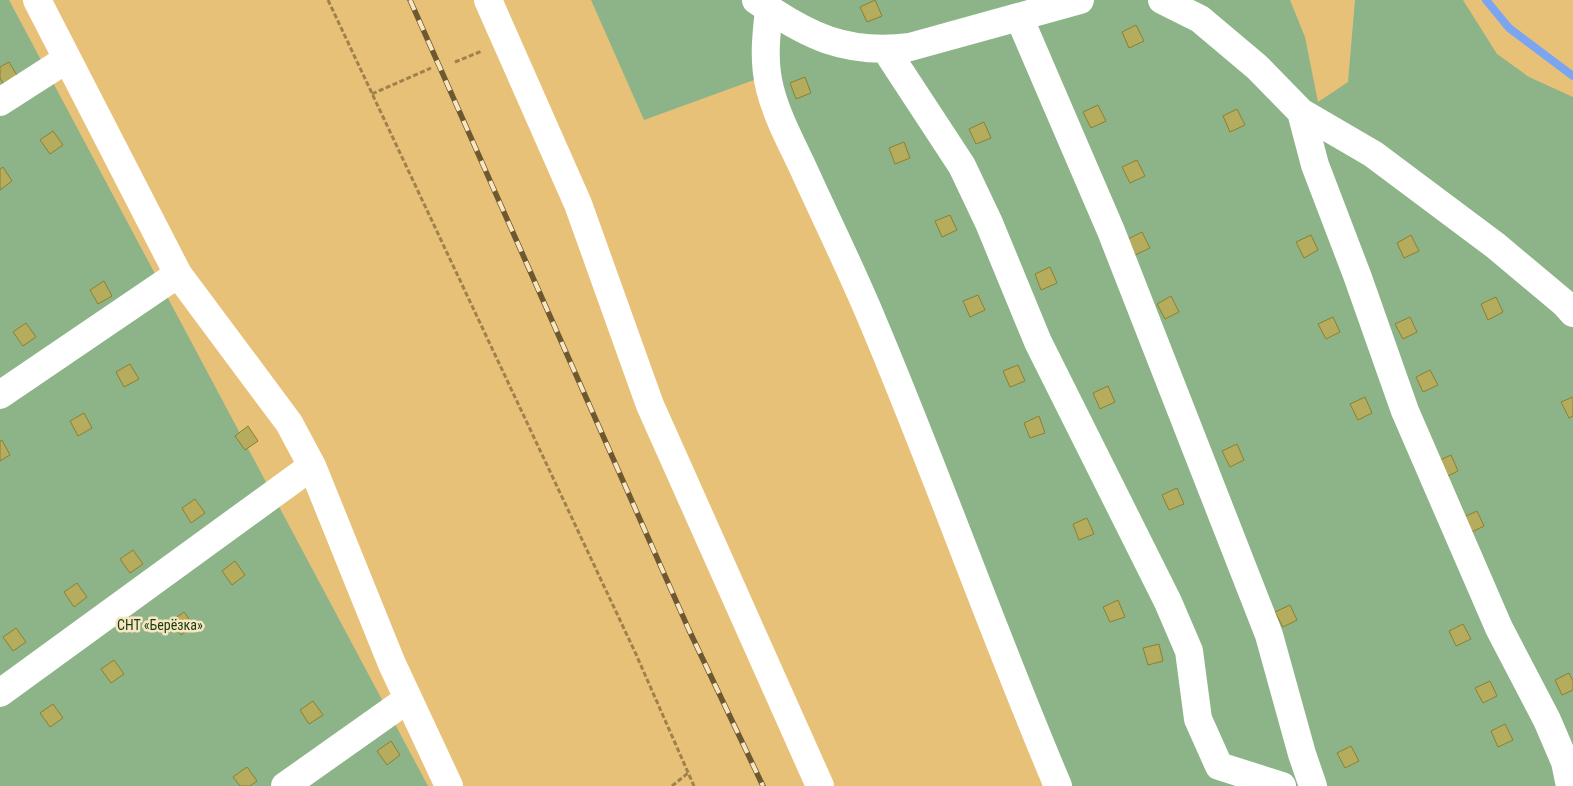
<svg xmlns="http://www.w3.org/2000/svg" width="1573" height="786" viewBox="0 0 1573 786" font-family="'Roboto Condensed',sans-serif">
  <rect width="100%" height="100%" fill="#e8c179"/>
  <path fill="#8db488" d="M 0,0 L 9,0 L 428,786 L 0,786 Z
    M 591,0 L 1290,0 L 1305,37 L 1318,102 L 1348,82 L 1355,0 L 1463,0 L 1497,54 L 1529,77 L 1573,97 L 1573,786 L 1054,786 L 882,366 L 754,80 L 644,120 Z"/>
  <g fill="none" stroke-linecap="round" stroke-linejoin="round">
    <path stroke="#7ba5f0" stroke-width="8" d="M 1486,0 L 1509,28 L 1573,76"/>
  </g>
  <path fill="#b6ac5e" stroke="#8a8031" d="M 875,0 L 882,16 L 867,22 L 860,7 Z
    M 1136,25 L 1144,41 L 1129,48 L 1122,32 Z
    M 9,62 L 18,77 L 4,85 L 0,78 L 0,67 Z
    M 805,77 L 811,93 L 796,99 L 790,83 Z
    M 1098,105 L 1106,121 L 1091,128 L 1083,112 Z
    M 1237,109 L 1245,125 L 1230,132 L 1223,116 Z
    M 984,122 L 991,138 L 976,144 L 969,129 Z
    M 53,131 L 63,145 L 50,154 L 40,140 Z
    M 904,142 L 910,158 L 895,164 L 889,148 Z
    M 1137,160 L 1145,176 L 1130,183 L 1122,167 Z
    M 3,167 L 12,181 L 0,190 L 0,169 Z
    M 950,215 L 957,230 L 942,237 L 935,221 Z
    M 1142,232 L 1150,248 L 1135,255 L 1128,239 Z
    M 1311,235 L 1318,250 L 1304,258 L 1296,242 Z
    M 1411,235 L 1419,251 L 1404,258 L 1397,243 Z
    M 1050,267 L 1057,283 L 1041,290 L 1035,274 Z
    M 104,281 L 112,296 L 98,304 L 90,290 Z
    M 978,295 L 985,310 L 970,317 L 963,301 Z
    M 1171,296 L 1179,312 L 1165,319 L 1157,304 Z
    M 1496,297 L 1503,312 L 1488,320 L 1481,304 Z
    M 1333,317 L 1340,332 L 1326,339 L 1318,324 Z
    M 1410,317 L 1417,332 L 1403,339 L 1395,324 Z
    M 26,323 L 36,337 L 23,346 L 13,332 Z
    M 130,364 L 139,379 L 124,387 L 116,372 Z
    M 1018,365 L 1025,381 L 1010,387 L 1003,371 Z
    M 1430,370 L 1438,385 L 1423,392 L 1416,377 Z
    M 1108,386 L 1115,402 L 1100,409 L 1093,393 Z
    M 1365,397 L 1372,413 L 1358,420 L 1350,404 Z
    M 1573,397 L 1573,416 L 1569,418 L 1561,402 Z
    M 84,413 L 92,428 L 78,436 L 70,421 Z
    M 1039,416 L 1045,433 L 1030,438 L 1024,423 Z
    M 248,426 L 258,441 L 245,450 L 235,436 Z
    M 2,440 L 10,455 L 0,461 L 0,441 Z
    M 1237,444 L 1244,460 L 1230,467 L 1222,451 Z
    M 1451,455 L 1458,471 L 1444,478 L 1436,462 Z
    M 1177,488 L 1184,504 L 1169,510 L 1162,495 Z
    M 195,499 L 205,513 L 191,523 L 182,508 Z
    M 1477,511 L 1484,526 L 1470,533 L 1462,518 Z
    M 1087,518 L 1094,534 L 1079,540 L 1073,524 Z
    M 133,550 L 143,564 L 130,573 L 120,559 Z
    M 235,561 L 245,575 L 232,585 L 222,571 Z
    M 77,583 L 87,597 L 74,607 L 64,592 Z
    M 1118,600 L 1125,617 L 1110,622 L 1103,607 Z
    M 1290,605 L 1297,620 L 1283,627 L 1275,612 Z
    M 184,612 L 194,626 L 181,635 L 171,621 Z
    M 1463,624 L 1471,639 L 1456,646 L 1449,631 Z
    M 16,628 L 26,642 L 13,651 L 3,637 Z
    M 1159,644 L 1163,661 L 1148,665 L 1143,648 Z
    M 114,660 L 124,674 L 111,683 L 101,669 Z
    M 1569,673 L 1573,681 L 1573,690 L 1562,695 L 1555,680 Z
    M 1490,681 L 1497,696 L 1483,703 L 1475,688 Z
    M 313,701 L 323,715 L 309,724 L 300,710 Z
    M 53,704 L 63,718 L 50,727 L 40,713 Z
    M 1505,724 L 1513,740 L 1498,747 L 1491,731 Z
    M 391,741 L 400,755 L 387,765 L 377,751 Z
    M 1351,746 L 1359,761 L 1345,768 L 1337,753 Z
    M 247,767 L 257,781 L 250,786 L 240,786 L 233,777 Z"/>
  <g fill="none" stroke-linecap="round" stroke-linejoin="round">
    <path stroke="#9e814c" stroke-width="3" stroke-dasharray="5 2.5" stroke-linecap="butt" d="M 328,0 L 635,652 L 694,786
      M 455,62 L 482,51
      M 372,94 L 431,68
      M 672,786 L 688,773"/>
    <path stroke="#fff" stroke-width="28" d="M 37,0 L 178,274 L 289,423 L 312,466 L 392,664 L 449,786
      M 488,0 L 578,204 L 650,405 L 820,786
      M 756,0 C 807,36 846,55 910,47 L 1080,0
      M 1162,0 L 1200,19 L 1257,67 L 1301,112 L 1373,154 L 1496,246 L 1564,303 L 1573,313
      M 769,10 C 766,36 763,62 770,89 C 777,117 792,144 804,170 C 827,221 852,271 873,322 C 938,476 993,633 1058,786
      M 1019,17 L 1111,231 L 1269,635 L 1302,754 L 1313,786
      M 886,50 L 962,166 L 989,223 L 1038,342 L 1168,602 L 1189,651 L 1198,719 L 1219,766 L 1282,786
      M 0,102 L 67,59
      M 1301,112 L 1315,165 L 1357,275 L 1405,411 L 1499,628 L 1547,720 L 1565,762 L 1570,786
      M 0,395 L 178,274
      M 0,693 L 312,466
      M 285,786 L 408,699"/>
    <defs>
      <path id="rail" d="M 410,0 L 689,630 L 763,786"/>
    </defs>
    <use href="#rail" stroke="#6e582f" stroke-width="5.5"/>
    <use href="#rail" stroke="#f8e5c2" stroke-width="4" stroke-dasharray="11" stroke-linecap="butt"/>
  </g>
  <g text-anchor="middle" stroke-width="5" stroke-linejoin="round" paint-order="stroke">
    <g font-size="14" fill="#123d0d" stroke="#f8e5c2">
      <text x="160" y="630">СНТ «Берёзка»</text>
    </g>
  </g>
</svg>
